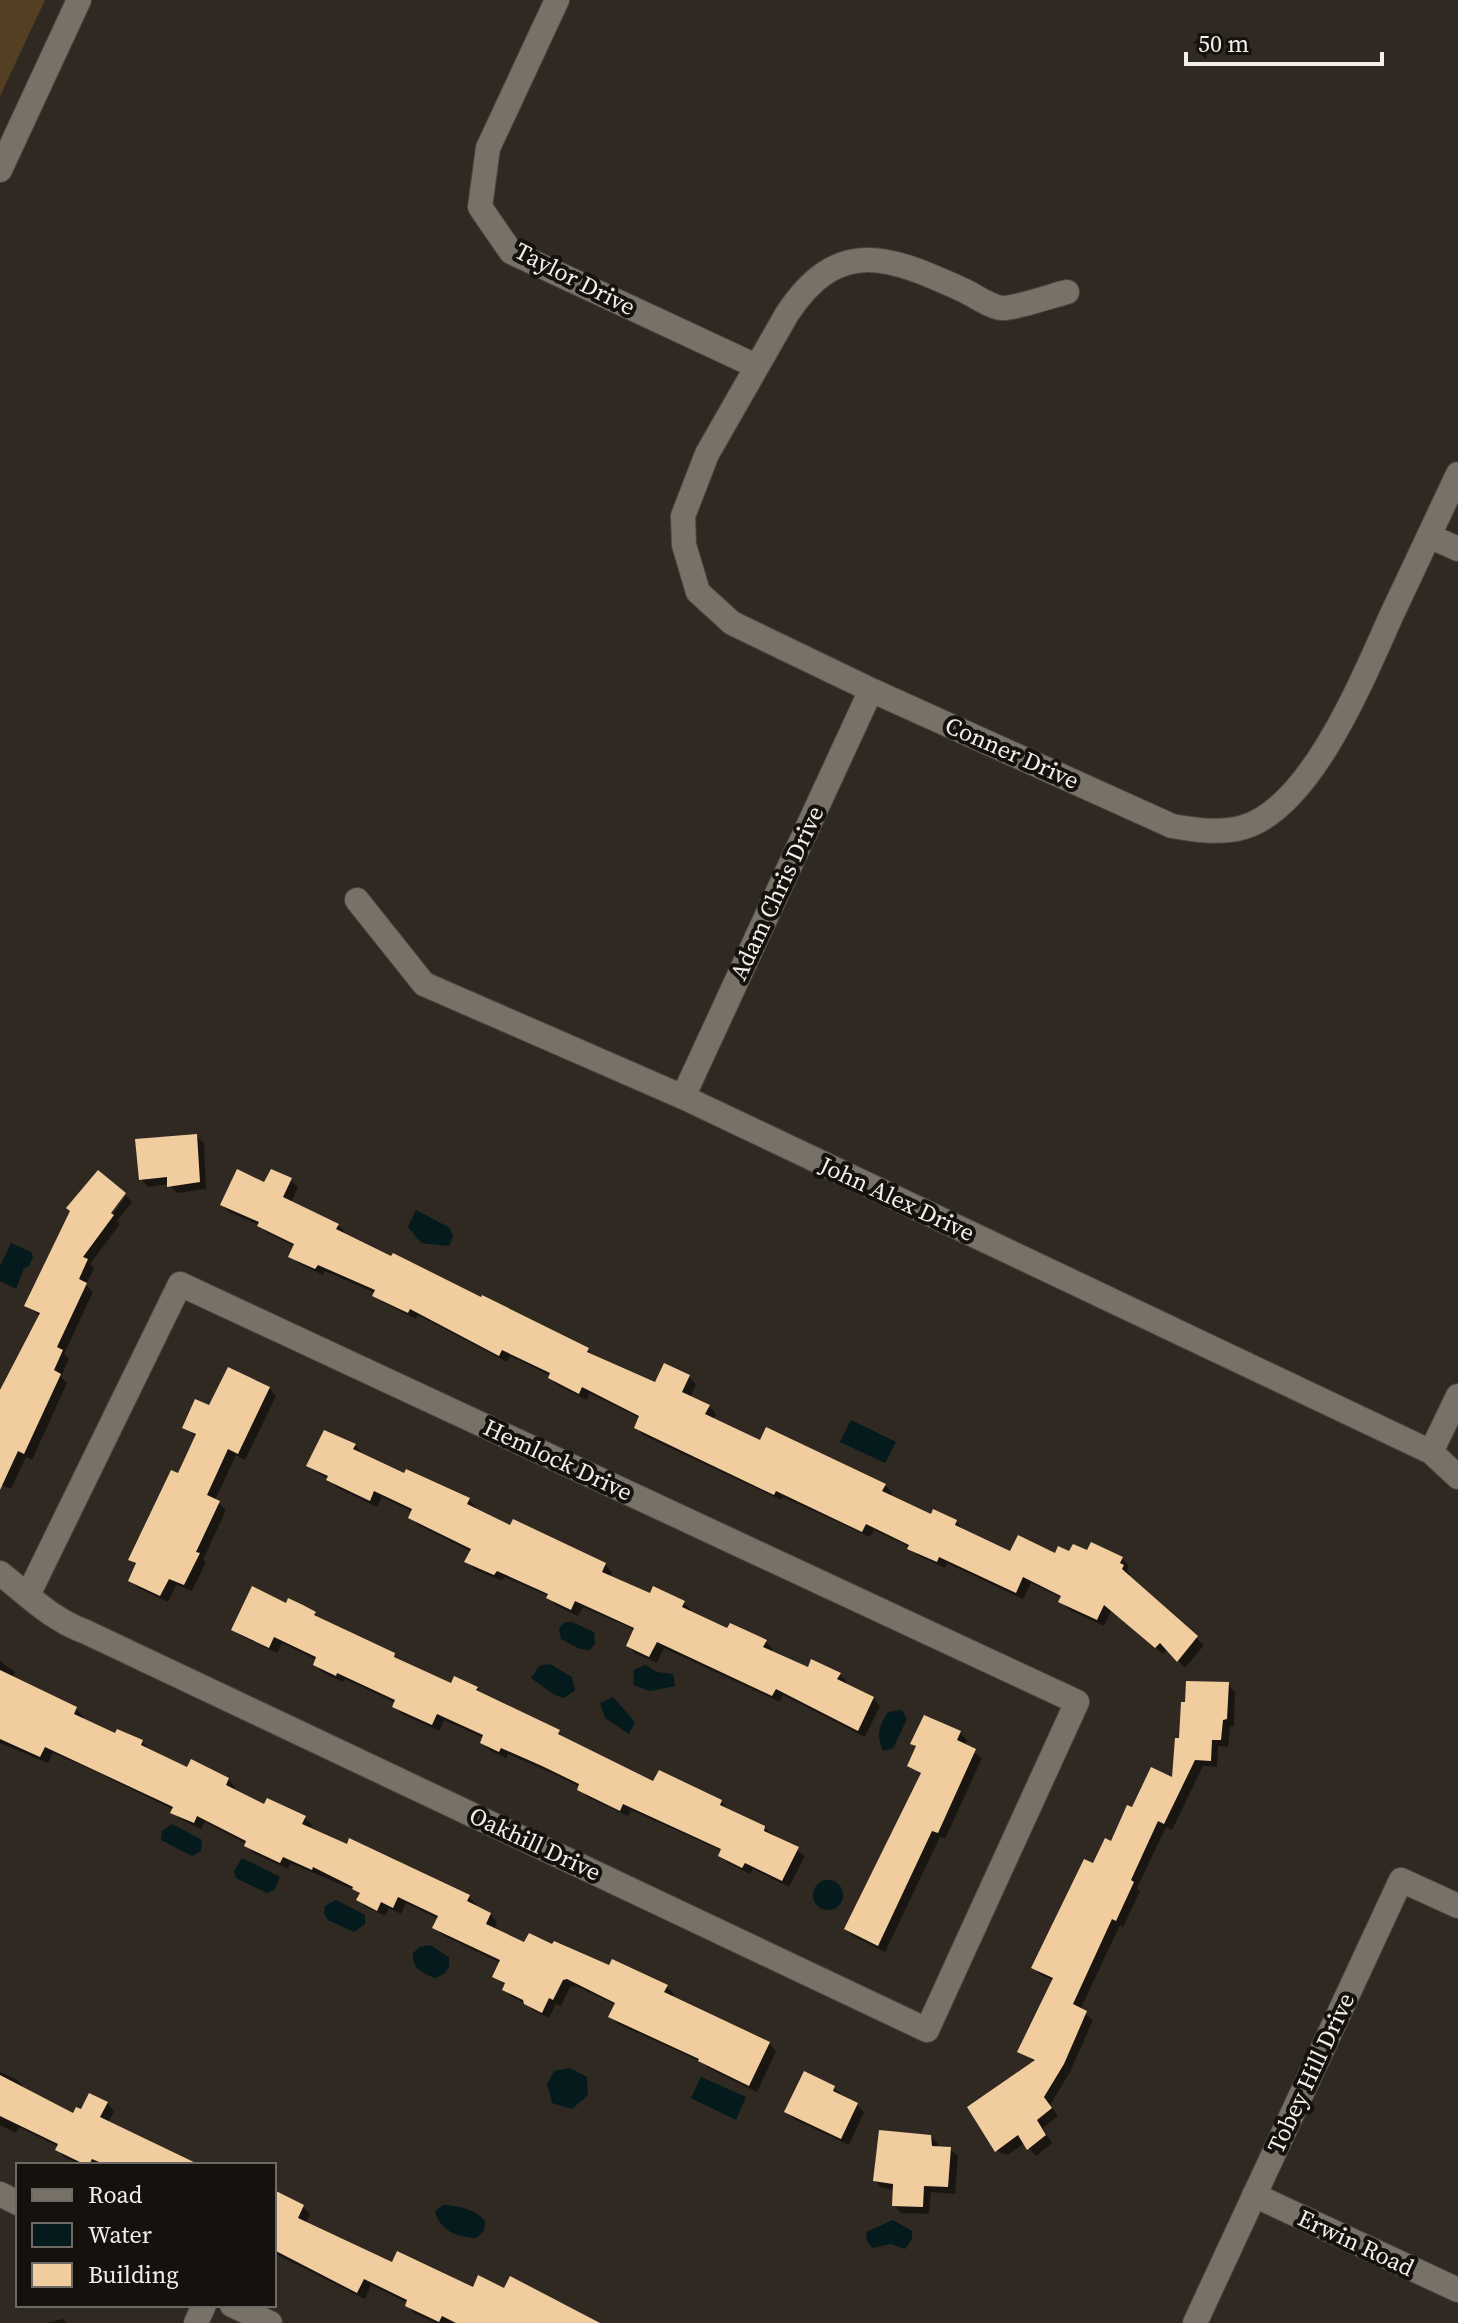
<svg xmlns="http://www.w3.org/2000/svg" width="1458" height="2323" viewBox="0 0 1458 2323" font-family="'Source Serif 4',serif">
  <rect width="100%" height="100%" fill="#2f2921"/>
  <path fill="#543f22" d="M 0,0 L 45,0 L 0,96 Z"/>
  <path fill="#041a1d" d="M 416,1210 L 450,1228 L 453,1237 L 449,1246 L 421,1243 L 408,1227 Z
    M 11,1243 L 31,1252 L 33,1257 L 29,1266 L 24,1268 L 16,1289 L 0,1281 L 0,1266 Z
    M 851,1420 L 896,1442 L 885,1463 L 840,1442 Z
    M 565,1622 L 572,1622 L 594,1632 L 595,1643 L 590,1650 L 580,1649 L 561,1639 L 559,1628 Z
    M 550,1664 L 572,1677 L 575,1690 L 564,1698 L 553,1694 L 531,1678 L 539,1666 Z
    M 645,1665 L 657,1672 L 673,1674 L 675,1686 L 650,1691 L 633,1685 L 634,1670 Z
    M 613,1697 L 635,1722 L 629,1734 L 605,1718 L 600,1703 Z
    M 902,1710 L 907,1719 L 893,1748 L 883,1751 C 876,1735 879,1726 888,1712 Z
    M 172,1824 L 202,1840 L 201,1851 L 192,1856 L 161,1840 L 162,1831 Z
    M 242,1858 L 280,1877 L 274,1890 L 267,1893 L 236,1878 L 234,1871 Z
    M813 1895a15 15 0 1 1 30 0a15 15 0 1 1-30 0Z
    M 336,1900 L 365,1915 L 365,1924 L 354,1932 L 328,1920 L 324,1914 L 325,1906 Z
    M 430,1945 L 449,1957 L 449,1967 L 444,1974 L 435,1978 C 421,1972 412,1969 413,1953 L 420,1947 Z
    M 570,2068 L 587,2077 L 588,2095 L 572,2109 L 552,2103 L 547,2084 L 554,2071 Z
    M 701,2077 L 746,2097 L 736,2120 L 691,2098 Z
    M 443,2205 C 457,2205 477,2210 485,2221 L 484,2231 L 476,2238 C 457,2237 440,2231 435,2211 Z
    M 893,2220 L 912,2231 L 912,2239 L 905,2249 L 891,2244 L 872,2248 L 867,2241 L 866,2232 Z"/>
  <path fill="#0007" d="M 196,1136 L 204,1143 L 206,1189 L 177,1193 L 169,1184 L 148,1187 L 141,1179 Z
    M 290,1180 L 298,1187 L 291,1203 L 338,1225 L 345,1232 L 344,1235 L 587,1350 L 595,1357 L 656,1385 L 689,1377 L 696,1384 L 690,1398 L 709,1406 L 716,1414 L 713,1420 L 761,1443 L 885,1485 L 892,1493 L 890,1497 L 933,1517 L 956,1522 L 963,1529 L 1011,1553 L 1056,1556 L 1088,1553 L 1092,1545 L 1122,1559 L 1129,1566 L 1127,1570 L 1130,1574 L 1128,1578 L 1204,1645 L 1185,1668 L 1168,1649 L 1163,1654 L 1112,1610 L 1104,1626 L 1068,1609 L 1061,1601 L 1062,1598 L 1031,1583 L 1023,1599 L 947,1563 L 945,1568 L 917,1555 L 910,1547 L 874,1530 L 870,1537 L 783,1497 L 781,1500 L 643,1435 L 636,1427 L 640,1418 L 589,1393 L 587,1400 L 557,1385 L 550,1378 L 551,1376 L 510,1356 L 507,1362 L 418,1315 L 416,1319 L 382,1302 L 375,1293 L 325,1271 L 323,1275 L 298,1263 L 291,1256 L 295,1246 L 267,1233 L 259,1225 L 229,1212 L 222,1205 L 265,1185 Z
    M 126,1196 L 132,1202 L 117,1221 L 120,1224 L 90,1264 L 94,1268 L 86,1285 L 93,1292 L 64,1354 L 69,1359 L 61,1377 L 67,1383 L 32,1460 L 26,1457 L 11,1489 L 0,1484 L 0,1402 L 41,1316 L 26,1306 L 104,1219 L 107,1222 Z
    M 269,1388 L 276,1396 L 245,1460 L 236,1455 L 215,1500 L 226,1510 L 203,1560 L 206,1562 L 192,1591 L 176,1585 L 168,1602 L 138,1588 L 131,1580 L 137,1566 L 131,1560 L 179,1476 L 197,1437 L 185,1428 L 210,1408 Z
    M 355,1445 L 362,1453 L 361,1455 L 404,1476 L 469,1500 L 476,1507 L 475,1510 L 511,1528 L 514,1522 L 605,1565 L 612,1572 L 610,1578 L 651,1596 L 684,1603 L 691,1610 L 690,1613 L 728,1631 L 766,1642 L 773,1649 L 771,1653 L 809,1670 L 839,1674 L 847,1682 L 844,1685 L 873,1698 L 880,1706 L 865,1737 L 783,1695 L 780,1702 L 664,1648 L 657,1663 L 635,1653 L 628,1646 L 635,1630 L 583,1607 L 578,1616 L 555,1605 L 549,1596 L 504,1577 L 502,1581 L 474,1569 L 467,1561 L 472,1552 L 418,1525 L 410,1518 L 413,1512 L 382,1497 L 377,1507 L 336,1487 L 329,1479 L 316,1472 L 308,1465 Z
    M 287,1606 L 315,1614 L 323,1622 L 452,1686 L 477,1689 L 483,1695 L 558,1732 L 566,1739 L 654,1784 L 721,1802 L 728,1809 L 764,1828 L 805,1856 L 789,1887 L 753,1869 L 750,1874 L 728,1863 L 720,1856 L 722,1851 L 631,1810 L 628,1816 L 587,1797 L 579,1789 L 580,1787 L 552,1773 L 508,1754 L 506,1758 L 489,1750 L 482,1742 L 484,1738 L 444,1720 L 439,1731 L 402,1714 L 394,1706 L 396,1703 L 345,1679 L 343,1682 L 322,1672 L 315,1664 L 317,1660 L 282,1643 L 277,1653 L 241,1636 L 234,1629 Z
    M 0,1661 L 15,1672 L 12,1678 L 76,1709 L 83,1716 L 82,1720 L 116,1736 L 142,1742 L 149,1749 L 188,1769 L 228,1779 L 235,1787 L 234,1791 L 265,1806 L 305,1818 L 312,1825 L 310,1830 L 468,1896 L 476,1904 L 474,1907 L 490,1914 L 497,1922 L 494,1930 L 525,1945 L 667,1987 L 674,1994 L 672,1998 L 769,2043 L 776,2051 L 757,2092 L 708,2068 L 702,2062 L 618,2024 L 611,2016 L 616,2005 L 576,1986 L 570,1987 L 561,2006 L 556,2004 L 549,2018 L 534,2011 L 526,2004 L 512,1997 L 505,1990 L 506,1986 L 495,1976 L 501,1963 L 442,1935 L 434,1927 L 439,1919 L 406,1903 L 401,1914 L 389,1908 L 385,1916 L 366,1907 L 359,1900 L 361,1895 L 357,1891 L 290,1863 L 288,1869 L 253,1853 L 247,1844 L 205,1822 L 201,1829 L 180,1819 L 173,1812 L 174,1810 L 90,1769 L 53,1753 L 48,1763 L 0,1743 Z
    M 1228,1684 L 1235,1692 L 1234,1726 L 1230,1727 L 1228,1747 L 1218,1746 L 1217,1767 L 1203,1766 L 1172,1830 L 1166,1827 L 1137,1888 L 1140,1891 L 1123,1927 L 1120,1925 L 1080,2010 L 1093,2020 L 1070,2072 L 1050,2105 L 1058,2116 L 1043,2128 L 1052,2143 L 1036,2156 L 1025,2143 L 1009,2154 L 1002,2154 L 994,2147 L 1035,2062 L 1019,2051 L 1054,1981 L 1041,1975 L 1034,1968 L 1094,1866 L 1133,1810 L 1173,1780 L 1181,1740 Z
    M 960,1733 L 967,1740 L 964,1746 L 982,1758 L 945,1839 L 940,1837 L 885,1952 L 853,1936 L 846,1929 L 922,1775 L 909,1765 L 917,1748 L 913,1743 Z
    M 0,2072 L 17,2080 L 24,2087 L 23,2089 L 74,2115 L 107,2103 L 114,2111 L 108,2123 L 195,2165 L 81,2165 L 64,2157 L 57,2149 L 59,2147 L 19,2127 L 16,2133 L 0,2125 Z
    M 805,2074 L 834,2088 L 842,2095 L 841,2097 L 857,2105 L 864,2112 L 849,2145 L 794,2119 L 786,2112 Z
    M 930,2136 L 938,2144 L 938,2148 L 950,2149 L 958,2156 L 955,2194 L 931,2192 L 929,2214 L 901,2213 L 894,2205 L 895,2190 L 882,2188 L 875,2181 Z
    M 274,2193 L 303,2207 L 310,2214 L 306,2223 L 393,2264 L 474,2290 L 505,2291 L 596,2323 L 436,2323 L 414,2313 L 407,2305 L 408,2303 L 371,2285 L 365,2299 L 274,2253 Z
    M 63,2319 L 67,2323 L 47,2323 Z"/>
  <path fill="#f0cc9f" d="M 197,1134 L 200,1182 L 167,1187 L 167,1177 L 139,1180 L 135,1139 Z
    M 237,1169 L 264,1182 L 271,1169 L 292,1178 L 283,1197 L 339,1224 L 336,1229 L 391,1256 L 393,1253 L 481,1297 L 482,1295 L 589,1348 L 587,1352 L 655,1382 L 664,1363 L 690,1375 L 682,1392 L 710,1405 L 705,1414 L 760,1440 L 766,1427 L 886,1484 L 882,1491 L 931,1514 L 933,1509 L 957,1520 L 955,1525 L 1010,1551 L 1018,1535 L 1055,1553 L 1058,1546 L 1069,1551 L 1073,1544 L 1087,1550 L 1091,1542 L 1123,1557 L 1120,1563 L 1124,1565 L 1122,1569 L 1198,1636 L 1177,1662 L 1160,1643 L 1155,1648 L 1104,1605 L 1097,1620 L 1058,1602 L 1061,1596 L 1023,1577 L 1016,1593 L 939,1557 L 937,1562 L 907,1549 L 909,1545 L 866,1524 L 862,1532 L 776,1491 L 774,1495 L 634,1428 L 639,1416 L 582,1387 L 579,1394 L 548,1378 L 550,1373 L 502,1350 L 499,1356 L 410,1309 L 408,1313 L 372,1296 L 375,1290 L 318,1265 L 315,1269 L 288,1257 L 294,1244 L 257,1226 L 259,1222 L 220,1205 Z
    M 98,1170 L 126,1193 L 111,1213 L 114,1215 L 83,1257 L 88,1259 L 79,1279 L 87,1283 L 57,1347 L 63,1350 L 54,1370 L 61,1374 L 24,1454 L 18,1451 L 0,1490 L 0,1390 L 40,1313 L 24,1306 L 70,1211 L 66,1208 Z
    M 228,1367 L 270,1387 L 238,1454 L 228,1449 L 207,1495 L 220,1501 L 196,1552 L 200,1553 L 184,1585 L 169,1579 L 160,1596 L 128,1581 L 136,1563 L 128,1560 L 171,1470 L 178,1473 L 196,1434 L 182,1428 L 195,1399 L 209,1405 Z
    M 324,1430 L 356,1444 L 353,1449 L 404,1473 L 406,1469 L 470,1498 L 467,1504 L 510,1525 L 513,1519 L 606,1563 L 602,1572 L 650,1593 L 653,1586 L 685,1601 L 682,1607 L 727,1628 L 730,1623 L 767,1640 L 763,1647 L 808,1667 L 811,1659 L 841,1673 L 837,1679 L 874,1697 L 858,1731 L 776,1689 L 772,1696 L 657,1642 L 649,1657 L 626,1646 L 634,1628 L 575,1601 L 571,1610 L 546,1598 L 548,1594 L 497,1571 L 494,1575 L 464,1562 L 471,1549 L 408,1518 L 412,1509 L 374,1491 L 370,1501 L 326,1480 L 328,1476 L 306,1466 Z
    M 252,1586 L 286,1603 L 288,1598 L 303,1605 L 316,1612 L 314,1615 L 395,1653 L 394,1657 L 451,1683 L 454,1676 L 478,1687 L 476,1690 L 560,1730 L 558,1734 L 653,1781 L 659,1770 L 722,1800 L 720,1805 L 765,1826 L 764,1831 L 799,1847 L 782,1881 L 745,1863 L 742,1868 L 718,1856 L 721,1849 L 623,1804 L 620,1811 L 577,1790 L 579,1784 L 542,1766 L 501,1748 L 499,1752 L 480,1743 L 483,1735 L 437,1714 L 432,1725 L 392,1707 L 395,1700 L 337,1673 L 336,1676 L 313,1665 L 316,1657 L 274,1637 L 269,1648 L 231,1630 Z
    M 0,1670 L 77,1707 L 74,1714 L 115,1733 L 117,1729 L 143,1740 L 141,1745 L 187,1767 L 191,1759 L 229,1778 L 226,1785 L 264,1804 L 267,1798 L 306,1816 L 302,1824 L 347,1844 L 349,1838 L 470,1895 L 467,1901 L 491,1913 L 486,1924 L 524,1942 L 529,1933 L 552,1944 L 554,1941 L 609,1965 L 612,1959 L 668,1985 L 664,1992 L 770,2042 L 749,2086 L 698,2061 L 699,2059 L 608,2017 L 615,2003 L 567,1979 L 563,1980 L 553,2000 L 549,1998 L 542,2013 L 524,2004 L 523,2000 L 502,1990 L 505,1983 L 492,1977 L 500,1960 L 432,1928 L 438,1916 L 398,1897 L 393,1908 L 381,1902 L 377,1911 L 356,1900 L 360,1893 L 352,1889 L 353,1887 L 313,1867 L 312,1870 L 283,1857 L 280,1863 L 244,1846 L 246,1841 L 197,1816 L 194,1823 L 170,1813 L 173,1807 L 169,1805 L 45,1747 L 40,1757 L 0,1739 Z
    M 1186,1681 L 1229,1682 L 1227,1719 L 1223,1720 L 1221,1740 L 1212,1740 L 1211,1761 L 1195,1760 L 1164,1824 L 1158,1821 L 1131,1880 L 1134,1882 L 1116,1921 L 1112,1919 L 1073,2004 L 1087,2011 L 1064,2064 L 1044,2097 L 1052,2108 L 1037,2120 L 1046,2135 L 1027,2150 L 1018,2135 L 995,2152 L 967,2107 L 1035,2060 L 1017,2052 L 1053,1978 L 1031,1968 L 1084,1859 L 1093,1863 L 1105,1838 L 1111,1841 L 1127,1805 L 1132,1807 L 1151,1767 L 1172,1777 L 1175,1738 L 1179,1738 L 1181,1702 L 1185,1702 Z
    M 924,1715 L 961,1731 L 957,1740 L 976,1749 L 938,1833 L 932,1831 L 878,1946 L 844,1929 L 921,1773 L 907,1766 L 916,1746 L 910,1744 Z
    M 804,2071 L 835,2086 L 833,2091 L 858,2103 L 841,2139 L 784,2112 Z
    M 0,2075 L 73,2113 L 76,2107 L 81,2109 L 89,2093 L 108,2102 L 100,2117 L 200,2165 L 106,2165 L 92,2159 L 89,2165 L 86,2165 L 55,2150 L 58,2144 L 0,2116 Z
    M 879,2130 L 931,2135 L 932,2146 L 951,2147 L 948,2187 L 924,2186 L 923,2207 L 892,2206 L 893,2184 L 873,2181 Z
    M 274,2190 L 304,2205 L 298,2218 L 392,2262 L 397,2251 L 473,2287 L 478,2275 L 504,2288 L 510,2276 L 600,2323 L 456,2323 L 442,2316 L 439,2322 L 405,2306 L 407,2300 L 364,2279 L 357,2293 L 274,2250 Z"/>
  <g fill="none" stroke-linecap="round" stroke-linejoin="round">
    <defs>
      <path id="minor" d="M 557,0 L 488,148 L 480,207 L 511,252 L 756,366
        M 0,170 L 79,0
        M 1067,292 C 1054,295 1013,309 1002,308 C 990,307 974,295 963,290 C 890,257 839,235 787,314 L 707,454 L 683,516 L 684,545 L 698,592 L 732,623 L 871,690 L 1172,826 C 1195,830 1221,834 1244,827 C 1313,806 1365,673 1393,612 C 1415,566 1436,520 1458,474
        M 1429,536 L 1458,549
        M 357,900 L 424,984 L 683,1097 L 1431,1452 L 1458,1477
        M 683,1097 L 871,690
        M 1431,1452 L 1458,1396
        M 0,1573 C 29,1596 51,1619 86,1632 L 927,2030 L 1077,1702 L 180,1284 L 28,1595
        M 0,2194 L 18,2203
        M 1254,2195 L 1458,2290
        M 232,2305 L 270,2323
        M 196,2323 L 204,2305
        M 1195,2323 L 1401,1880 L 1458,1906"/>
    </defs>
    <use href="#minor" stroke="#4c4640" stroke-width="26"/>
    <use href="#minor" stroke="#787168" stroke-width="24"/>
  </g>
  <g text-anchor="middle" stroke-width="8" stroke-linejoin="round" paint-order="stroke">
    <g font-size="24" fill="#f2eee9" stroke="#15120e">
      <text transform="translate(575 279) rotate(27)" y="8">Taylor Drive</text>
      <text transform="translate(1012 753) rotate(24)" y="8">Conner Drive</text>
      <text transform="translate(777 893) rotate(-65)" y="8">Adam Chris Drive</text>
      <text transform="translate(897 1199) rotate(25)" y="8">John Alex Drive</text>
      <text transform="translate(558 1460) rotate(25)" y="8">Hemlock Drive</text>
      <text transform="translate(535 1844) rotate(25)" y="8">Oakhill Drive</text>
      <text transform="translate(1311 2073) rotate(-65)" y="8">Tobey Hill Drive</text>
      <text transform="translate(1356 2243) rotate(25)" y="8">Erwin Road</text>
    </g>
  </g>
  <rect x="16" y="2163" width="260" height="144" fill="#15120e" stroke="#6d6a66" stroke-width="2"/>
  <rect x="32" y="2189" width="40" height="12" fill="#787168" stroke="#6d6a66" stroke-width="2"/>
  <text x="88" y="2203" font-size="24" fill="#f2eee9">Road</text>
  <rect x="32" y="2223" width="40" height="24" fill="#041a1d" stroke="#6d6a66" stroke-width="2"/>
  <text x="88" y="2243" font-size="24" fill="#f2eee9">Water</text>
  <rect x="32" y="2263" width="40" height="24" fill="#f0cc9f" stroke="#6d6a66" stroke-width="2"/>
  <text x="88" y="2283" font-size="24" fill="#f2eee9">Building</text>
  <path d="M1186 52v12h196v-12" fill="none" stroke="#f2eee9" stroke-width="4"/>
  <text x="1198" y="52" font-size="24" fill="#f2eee9" stroke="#15120e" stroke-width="6" paint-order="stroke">50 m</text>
</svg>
